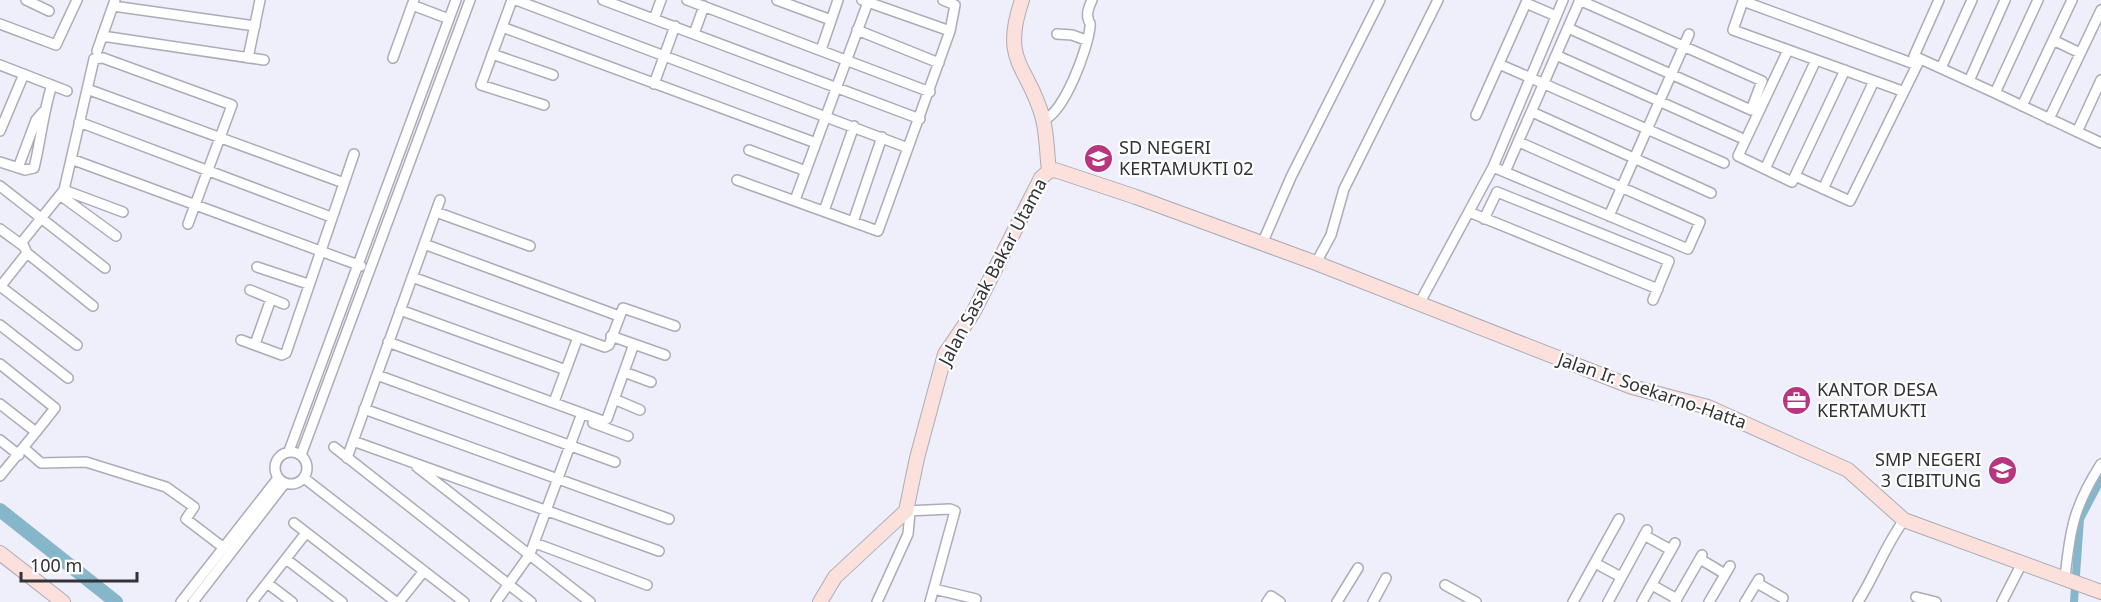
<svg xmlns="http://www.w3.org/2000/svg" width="2101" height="602" viewBox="0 0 2101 602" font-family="'Noto Sans',sans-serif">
  <rect width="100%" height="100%" fill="#eeeffb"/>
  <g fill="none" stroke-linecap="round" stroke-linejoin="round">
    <path stroke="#86b6c9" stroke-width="8" d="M 2074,602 L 2080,519 L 2101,479"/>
    <path stroke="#86b6c9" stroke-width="14" d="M 0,510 L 116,602"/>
    <defs>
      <path id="street" d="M 26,0 L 49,11
        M 512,0 L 481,85 L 544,105
        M 516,0 L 908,148
        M 603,0 L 920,119
        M 687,0 L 930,92
        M 777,0 L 831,20
        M 862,0 L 950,31
        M 1939,0 L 1914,56 L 1995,93
        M 2038,0 L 1995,93 L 2101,143
        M 412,5 L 449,19
        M 113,6 L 255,26
        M 654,19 L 661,0
        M 0,24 L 56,45 L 77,0
        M 502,27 L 816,143
        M 1568,28 L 1751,110 L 1762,81 L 1579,0
        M 857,30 L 939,63
        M 694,34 L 704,6
        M 1057,34 L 1072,35 L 1086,40
        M 102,36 L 264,60
        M 2053,40 L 2080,53
        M 821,50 L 838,0
        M 1788,50 L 1738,156 L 1792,182 L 1845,70
        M 97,51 L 115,0
        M 492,54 L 553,75
        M 1556,55 L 1739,137
        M 248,58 L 260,0
        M 393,58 L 414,0
        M 1499,64 L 1724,163
        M 0,65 L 67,91
        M 1941,68 L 1972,0
        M 1969,81 L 2005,0
        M 654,84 L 675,26
        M 87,89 L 344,183
        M 1902,91 L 1733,30 L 1743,1 L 1917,65
        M 2022,106 L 2072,0
        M 1532,112 L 1711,193
        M 1476,115 L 1526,3 L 1556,16
        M 2049,119 L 2101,10
        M 1043,120 C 1064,114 1088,48 1090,27 C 1091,20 1089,25 1088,18 C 1086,12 1090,5 1092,0
        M 79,122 L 331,217
        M 0,131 L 24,74
        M 2077,132 L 2101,80
        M 749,150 L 806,171
        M 71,159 L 361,266
        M 0,162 L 25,170 L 34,168 C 41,140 43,112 52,85
        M 1493,167 L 1688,249 L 1700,222 L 1519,142
        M 18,168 L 36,120 L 43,112
        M 1765,169 L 1816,60
        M 1505,172 L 1580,0
        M 1795,176 L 1850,201 L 1920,59
        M 737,180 L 878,231 L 950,31 L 955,5 L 943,0
        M 0,186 L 105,268
        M 1823,189 L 1874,81
        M 64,190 L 123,212
        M 60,195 L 116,236
        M 795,200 L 868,2
        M 824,211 L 854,126
        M 436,212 L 530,246
        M 1469,212 L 1658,289
        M 1609,216 L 1689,34
        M 1484,219 L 1497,192 L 1669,261 L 1653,300
        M 853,222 L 882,137
        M 0,229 L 22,245
        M 424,244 L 619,316
        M 1262,244 L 1291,177 L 1380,0
        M 1316,263 L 1331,235 L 1344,189 L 1438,0
        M 257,267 L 308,284
        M 412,277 L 605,347 L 609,345 L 623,308 L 675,326
        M 0,286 L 77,345
        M 0,287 L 27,253
        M 250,290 L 284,304
        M 1419,304 L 1493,167 L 1563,0
        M 93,306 L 27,253 L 22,242 L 64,190 L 94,59 L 103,58 L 232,105 L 188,224
        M 400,310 L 566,370
        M 0,325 L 68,378
        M 611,336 L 665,355
        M 241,340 L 282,355 L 286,353 L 354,154
        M 388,342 L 603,421 L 607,419 L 634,344
        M 255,344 L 271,299
        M 0,364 L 55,408 L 36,432 L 0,404
        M 624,372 L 651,382
        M 377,375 L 615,462
        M 614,399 L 640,410
        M 554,402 L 578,337
        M 364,409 L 669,519
        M 593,423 L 628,436
        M 0,440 L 19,455
        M 353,441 L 659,551
        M 334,447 L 531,602
        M 24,448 L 41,463 L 86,462 L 166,487 L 194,507 L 186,519 L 224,548
        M 289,451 L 456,0
        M275 468a16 16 0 1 1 32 0a16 16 0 1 1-32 0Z
        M 301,455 L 470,0
        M 347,458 L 440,200
        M 417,467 L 590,602
        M 0,476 L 36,432
        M 304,478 L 464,602
        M 906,511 L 950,509 L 955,511 L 930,602
        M 294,523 L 396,602
        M 1644,535 L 1671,550
        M 535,543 L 647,585
        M 286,559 L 342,602
        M 1700,559 L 1725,574
        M 1595,563 L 1621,577
        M 2065,578 C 2070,529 2074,506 2101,464
        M 267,583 L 292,602
        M 1757,583 L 1783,598
        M 1445,585 L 1476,602
        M 1652,585 L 1677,599
        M 934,589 L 976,599
        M 1916,597 L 1936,602
        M 181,602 L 278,478
        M 193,602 L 285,483
        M 252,602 L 306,533
        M 399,602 L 424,571
        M 496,602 L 530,554 L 582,413
        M 877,602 L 908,534 L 910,512
        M 1267,602 L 1271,596 L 1280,602
        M 1337,602 L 1358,568
        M 1373,602 L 1386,578
        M 1573,602 L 1619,519
        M 1608,602 L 1647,530
        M 1642,602 L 1675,543
        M 1675,602 L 1702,555
        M 1709,602 L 1730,566
        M 1745,602 L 1759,579
        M 1858,602 C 1875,575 1885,546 1904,520
        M 2002,602 L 2022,563"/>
      <path id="secondary" d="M 1022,0 C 1000,64 1029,65 1043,119 C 1047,136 1047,154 1049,171
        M 0,553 L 63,602
        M 820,602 L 835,577 L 906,511 L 917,458 L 945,354 L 973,313 L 1041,178 L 1049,171 L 1055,170 L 1136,197 L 1316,263 L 1632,387 L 1708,407 L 1848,470 L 1904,520 L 2101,592"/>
    </defs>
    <use href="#street" stroke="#abacb7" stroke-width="12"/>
    <use href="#secondary" stroke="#abacb7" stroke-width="16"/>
    <use href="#street" stroke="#fff" stroke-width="9"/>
    <use href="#secondary" stroke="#fce0dc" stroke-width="14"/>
  </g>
  <defs>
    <symbol id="school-disc" viewBox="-11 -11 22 22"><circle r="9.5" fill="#b7367f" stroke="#fdfefd"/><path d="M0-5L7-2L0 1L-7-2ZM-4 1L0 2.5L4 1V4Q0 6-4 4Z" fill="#fff"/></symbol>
    <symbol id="office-disc" viewBox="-11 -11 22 22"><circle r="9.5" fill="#b7367f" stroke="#fdfefd"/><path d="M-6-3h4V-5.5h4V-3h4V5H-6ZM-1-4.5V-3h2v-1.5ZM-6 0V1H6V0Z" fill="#fff"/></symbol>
  </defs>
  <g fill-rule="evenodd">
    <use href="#school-disc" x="1082" y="142" width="33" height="33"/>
    <use href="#office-disc" x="1780" y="384" width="33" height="33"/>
    <use href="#school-disc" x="1986" y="454" width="33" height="33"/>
  </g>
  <g text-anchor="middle" stroke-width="4.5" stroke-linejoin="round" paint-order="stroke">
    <g font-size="18" fill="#323237" stroke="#fdfefd" text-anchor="start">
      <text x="1119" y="154">SD NEGERI<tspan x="1119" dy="21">KERTAMUKTI 02</tspan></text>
      <text x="1817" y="396">KANTOR DESA<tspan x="1817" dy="21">KERTAMUKTI</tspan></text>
      <text x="1981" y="466" text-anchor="end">SMP NEGERI<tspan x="1981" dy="21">3 CIBITUNG</tspan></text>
    </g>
    <g font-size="18" fill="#323237" stroke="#fdfefd">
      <text transform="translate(993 272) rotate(-62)" y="6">Jalan Sasak Bakar Utama</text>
      <text transform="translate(1652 391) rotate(19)" y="6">Jalan Ir. Soekarno-Hatta</text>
    </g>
  </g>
  <path d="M21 572v9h116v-9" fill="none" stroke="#323237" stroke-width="3"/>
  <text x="30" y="572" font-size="18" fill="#323237" stroke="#fdfefd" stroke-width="4.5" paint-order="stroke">100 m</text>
</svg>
